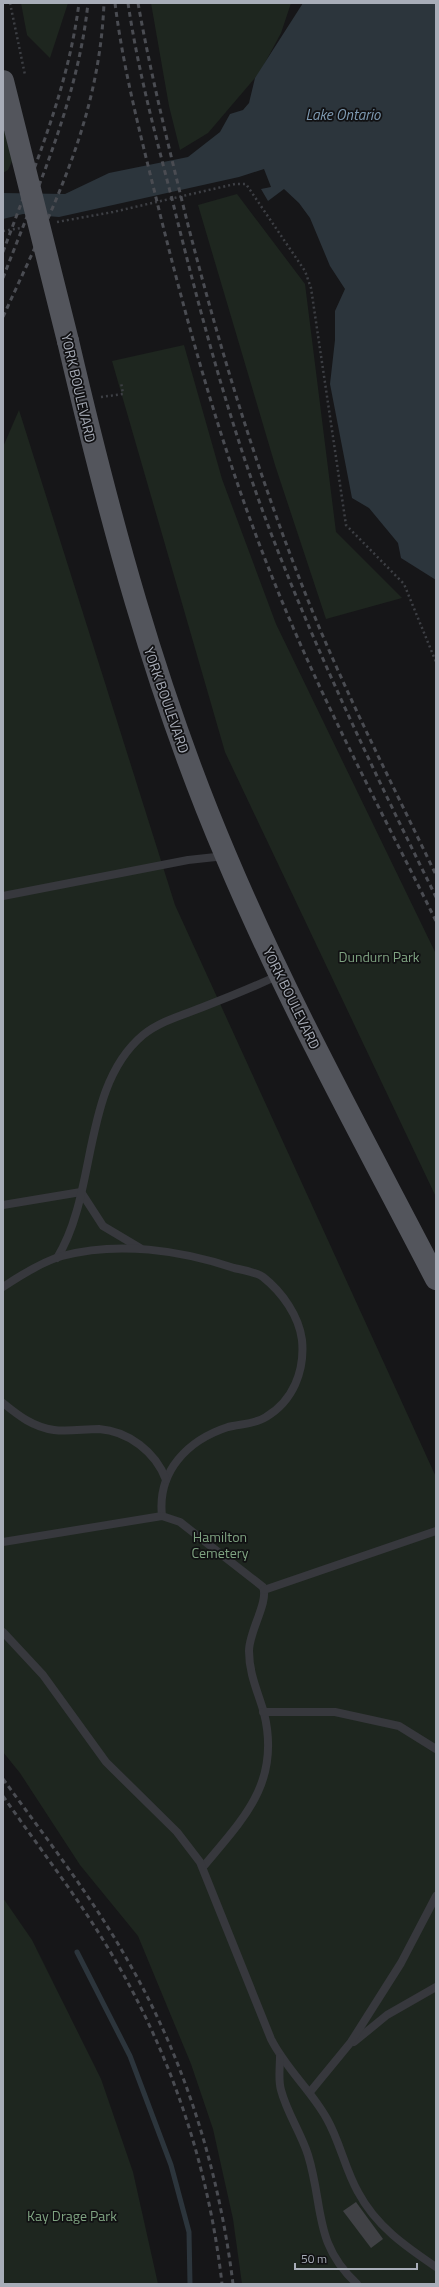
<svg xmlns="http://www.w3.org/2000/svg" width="439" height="2287" font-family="'Titillium Web',sans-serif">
<rect width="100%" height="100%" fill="#161618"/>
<g fill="#1e261f">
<polygon points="21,3 68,3 50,58 27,35"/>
<polygon points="151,3 291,3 281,33 260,72 208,133 180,150 169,106"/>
<polygon points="3,129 17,151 8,170 3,173"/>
<polygon points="237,194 305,284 336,532 402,598 326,619 275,465 198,205"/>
<polygon points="184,345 222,479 276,624 436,954 436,1197 225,752 112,361"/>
<polygon points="19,410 175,905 436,1477 436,2284 242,2284 233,2219 213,2129 191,2064 138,1936 80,1865 20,1773 3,1752 3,447"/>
<polygon points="3,1898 32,1940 101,2079 133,2172 158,2284 3,2284"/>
</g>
<polygon fill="#2c353c" points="303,3 436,3 436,580 401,558 398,543 369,508 352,498 330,384 335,340 335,311 345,289 330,266 310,218 299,203 284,189 268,201 261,189 271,187 264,169 239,177 59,217 23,214 3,219 3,193 65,194 109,173 188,157 220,132 230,114 243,110 249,103 255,78"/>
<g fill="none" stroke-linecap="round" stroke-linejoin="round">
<polyline stroke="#2c353c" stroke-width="5" points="77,1952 130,2056 171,2165 189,2232 190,2284"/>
</g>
<polygon fill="#404145" points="356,2202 383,2239 371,2248 343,2211"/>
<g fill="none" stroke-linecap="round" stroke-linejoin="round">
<g stroke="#3d3f44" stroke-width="2.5" stroke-dasharray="2 3" stroke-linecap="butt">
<polyline points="10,3 25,75"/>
<polyline points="57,222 113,212 235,184 246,184 305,271 311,288 346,525 404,584 436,662"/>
<polyline points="3,231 21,228"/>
<polyline points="101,397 123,394 121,382"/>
</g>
<g stroke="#37383d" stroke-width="8">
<polyline points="3,896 188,860 225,856"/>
<polyline points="81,1192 103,1226 140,1248"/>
<polyline points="3,1205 81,1192"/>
<path d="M57,1258C98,1192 81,1087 143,1035C160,1021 183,1015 203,1007C229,997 254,987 279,975"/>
<path d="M3,1287C18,1277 44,1261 62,1256C118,1241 180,1250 234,1268C243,1270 256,1272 263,1277C282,1292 299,1316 302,1340C305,1371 293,1401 266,1417C256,1424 240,1424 228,1427C188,1440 157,1471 162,1516"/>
<path d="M3,1403C19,1416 33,1427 54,1430C68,1432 84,1429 99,1429C128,1431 156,1452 166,1480"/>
<path d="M3,1542L162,1516L180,1522L263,1587C269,1602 249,1631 249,1651C249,1674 258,1692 264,1713C281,1782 244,1818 203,1867"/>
<polyline points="264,1590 436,1531"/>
<path d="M3,1632L43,1675L106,1762L177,1832L200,1862L271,2039C286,2069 311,2090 327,2119C340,2142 345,2169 358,2192C376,2226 405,2246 436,2267"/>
<polyline points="263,1712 335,1712 399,1726 436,1749"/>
<polyline points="354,2042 387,2015 436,1987"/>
<path d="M280,2057C280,2067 278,2080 281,2090C287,2113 301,2133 308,2155C324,2207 313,2243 357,2284"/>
<polyline points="310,2092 351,2042 401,1963 436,1896"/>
</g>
<path stroke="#53555c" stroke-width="22" d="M68,341C109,516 155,690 226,856C287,1001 364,1140 436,1279"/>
<g stroke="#4a4c52" stroke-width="3" stroke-dasharray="5 4" stroke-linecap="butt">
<path d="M115,3C124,75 143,144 160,214C192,342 227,467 277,589C323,703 382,812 436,921"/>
<path d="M128,3C138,71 156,137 173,203C200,312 229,422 269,528C317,654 376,776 436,897"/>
<path d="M138,3C151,76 169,148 187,221C218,342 254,462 300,580C339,681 389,777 436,875"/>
<path d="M3,252C33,170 68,90 79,3"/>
<path d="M3,278C37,189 78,99 88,3"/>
<path d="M3,317C51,211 99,123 104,3"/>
<path d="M3,1779C46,1838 92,1897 128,1961C185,2060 219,2170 233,2284"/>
<path d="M3,1796C35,1842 70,1887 100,1935C167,2041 208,2160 222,2284"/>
</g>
<polyline stroke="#53555c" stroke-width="22" points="3,81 68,341"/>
</g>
<g text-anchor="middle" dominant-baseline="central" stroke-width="3.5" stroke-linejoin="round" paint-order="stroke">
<g font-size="14" fill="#a8adb8" stroke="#111113">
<text transform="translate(79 388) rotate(77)">YORK BOULEVARD</text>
<text transform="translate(167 700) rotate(71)">YORK BOULEVARD</text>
<text transform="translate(292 998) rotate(64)">YORK BOULEVARD</text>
</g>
<g font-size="14" fill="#7fa381" stroke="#111113">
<text x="379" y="956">Dundurn Park</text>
<text x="220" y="1536">Hamilton<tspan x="220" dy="16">Cemetery</tspan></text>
<text x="72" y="2215">Kay Drage Park</text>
</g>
<g font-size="15" font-style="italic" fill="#7f9bb3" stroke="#111113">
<text x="343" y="114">Lake Ontario</text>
</g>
</g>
<rect width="439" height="2287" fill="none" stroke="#a8adb8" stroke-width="8"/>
<path d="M295 2263v6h122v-6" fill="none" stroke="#a8adb8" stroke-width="2"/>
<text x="301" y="2263" font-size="12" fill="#a8adb8" stroke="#111113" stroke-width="3" paint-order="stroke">50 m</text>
</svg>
